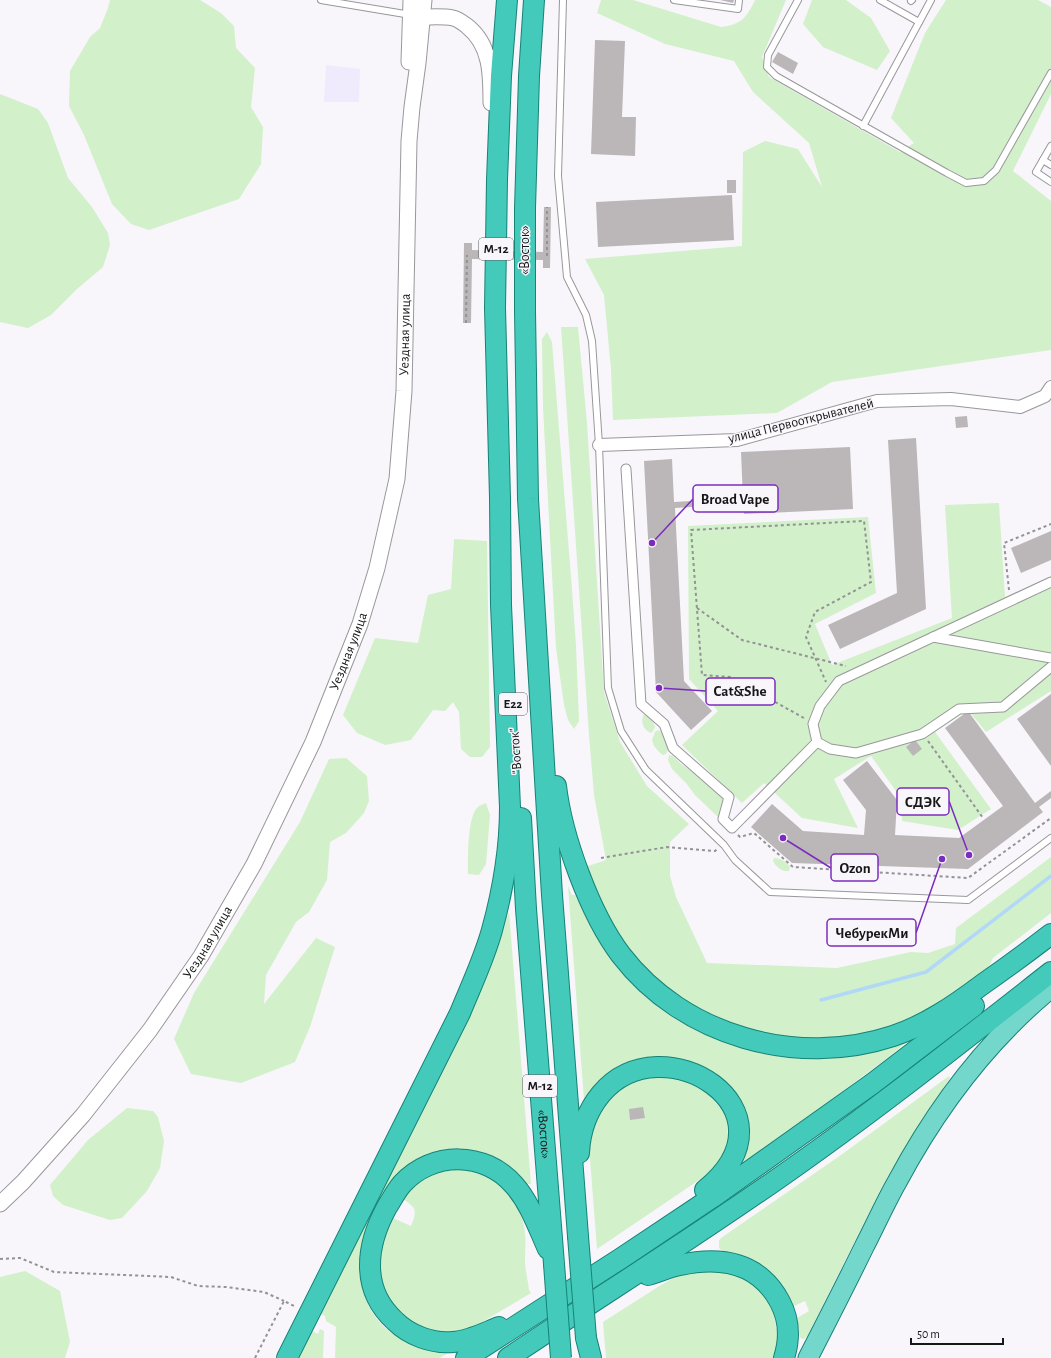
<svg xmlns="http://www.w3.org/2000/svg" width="1051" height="1358" font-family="'Alegreya Sans',sans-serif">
<rect width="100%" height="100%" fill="#f8f6fb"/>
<polygon fill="#efeafc" points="326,65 360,69 359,102 324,102"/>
<g fill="#d2f0ca">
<polygon points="110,0 200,0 221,13 234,26 236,48 255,68 251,107 263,127 261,164 239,199 149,230 131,224 112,204 84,135 69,106 70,71 90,37 100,28 108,8"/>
<path d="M601,0H633L721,27C741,25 747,17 755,0H786L762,57L769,77L900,152L914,143L891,118L925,33L946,0H1038L1051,7V94L1013,171L1051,201V350L832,382L777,413L613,420L611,369L604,295L585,259L742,246L743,152L765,141L798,149L822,187L809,143L753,92L734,61L665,44L597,13Z"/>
<polygon points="812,0 846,0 871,18 890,51 877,70 823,47 803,24"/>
<polygon points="0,94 38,109 48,123 68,178 92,207 108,233 110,245 103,267 77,289 51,315 28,328 0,322"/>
<polygon points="561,327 578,327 587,423 604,692 620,742 647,786 689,824 670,842 670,876 676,897 707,963 837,968 911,952 928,953 955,944 956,928 1051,857 1051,913 993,958 986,972 958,993 909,1021 885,1029 835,1038 816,1039 768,1035 727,1024 684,1001 646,972 616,934 585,867 606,860 594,795 589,735"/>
<polygon points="547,332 552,342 572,589 576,646 579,721 574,729 568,720 564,705 556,648 543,408 542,339"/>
<polygon points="999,503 1005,597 1051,576 1051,691 986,732 968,710 935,732 991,809 958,830 902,821 901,798 871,756 834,779 858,828 802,818 764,783 742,803 682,745 718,711 689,679 688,526 868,517 876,593 815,624 832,665 952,618 945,505"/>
<polygon points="454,539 487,541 490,747 482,757 470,757 461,749 459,712 453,702 445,711 433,710 411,740 385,745 357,733 343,715 375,638 418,643 428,595 451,589"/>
<path d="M644,714L652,719L655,727L653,731L651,733C643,730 640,721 644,714Z"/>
<path d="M658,730L662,732C666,739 671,746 666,754L663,755L660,753L654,746L652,740L655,732Z"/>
<polygon points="669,755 673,756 681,764 715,788 722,795 724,800 719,818 695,795 686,783 672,769 668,760"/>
<polygon points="346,758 367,776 369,801 364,813 346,833 330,842 327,880 309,912 296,922 266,975 264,1004 316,938 335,947 310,1027 295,1062 241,1083 191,1074 174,1039 194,993 300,822 329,759"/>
<path d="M486,803L490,815L486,864L479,875L468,874C468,860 467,816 478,807C480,805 484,804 486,803Z"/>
<path d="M774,858C780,858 787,862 790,867L789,871C782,872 776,867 773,861Z"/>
<path d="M568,886L572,895H575C587,920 600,948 619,970C671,1032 752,1063 832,1058C849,1057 866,1054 883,1049C891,1047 900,1042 908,1041L890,1056L785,1134L739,1166C776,1090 685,1034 619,1067C604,1074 594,1086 584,1100Z"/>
<path d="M509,912L531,1184H526C498,1146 442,1136 405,1168C391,1179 383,1194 374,1210L372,1209L497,948Z"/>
<path d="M949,1076L950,1078L915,1131L882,1187L808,1335L804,1339H802L800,1337L797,1318L809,1311L805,1301L792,1307C782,1281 769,1264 742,1255C735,1253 724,1254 719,1248V1241L721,1238L841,1155Z"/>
<path d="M661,1077L682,1079L705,1090L724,1112L727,1121L728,1139L723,1157L705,1176L597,1249L589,1146C593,1117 610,1089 639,1080C646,1078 654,1078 661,1077Z"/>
<polygon points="127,1108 153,1111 158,1117 164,1141 160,1168 147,1191 122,1218 110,1220 63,1205 53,1196 50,1185 88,1140"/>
<path d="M453,1168C464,1169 475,1170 485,1174C507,1184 523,1209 525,1233C526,1242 525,1251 525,1260C525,1270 528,1280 529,1290L531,1293L472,1328L465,1331L442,1334L413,1326L387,1300L378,1274L382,1244L393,1218L411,1226C417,1211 417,1208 403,1199C418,1180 430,1174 453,1168Z"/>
<path d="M368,1215L372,1216C352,1263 355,1318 407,1342C420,1348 435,1349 448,1351V1353L440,1358H335L336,1327L326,1321L325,1316L319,1313Z"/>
<polygon points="698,1270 728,1271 752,1282 765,1296 773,1312 777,1331 778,1340 774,1358 606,1358 603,1322 661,1285 679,1275"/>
<polygon points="25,1271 60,1291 70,1342 65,1358 0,1358 0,1277"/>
<polygon points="320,1329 324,1331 323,1358 296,1358 310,1330 318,1334"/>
</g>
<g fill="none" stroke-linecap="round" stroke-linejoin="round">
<polyline stroke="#b1d8f7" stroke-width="3.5" points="821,1000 926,972 1051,876"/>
</g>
<g fill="#bbb6b7">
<polygon points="720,0 734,0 733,3"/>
<polygon points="595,40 625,41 622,117 636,117 635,156 591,154"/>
<polygon points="778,52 798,63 793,74 772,62"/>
<rect x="727" y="180" width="9" height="13"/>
<polygon points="732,195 734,240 598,247 596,202"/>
<polygon points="544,207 551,207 550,268 543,268 543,260 472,259 471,323 463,323 464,243 472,243 472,250 543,252"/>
<polygon points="967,416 968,427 956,428 955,417"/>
<polygon points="916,438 926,609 840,649 828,625 897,593 888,440"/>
<polygon points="850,447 853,509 744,514 743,504 675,508 684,681 712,711 691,730 656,692 644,461 672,459 674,502 743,498 741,452"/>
<polygon points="1051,531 1051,560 1021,573 1011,548"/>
<polygon points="1051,694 1051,766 1017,719"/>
<polygon points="968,711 1035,803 1051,791 1051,798 1039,807 1043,812 968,869 792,863 751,827 772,804 803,831 864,835 866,810 843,780 867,761 897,800 895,835 959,838 1003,806 945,728"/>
<polygon points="915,740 922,749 913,756 906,747"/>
<polygon points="643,1107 645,1118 630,1120 629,1109"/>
</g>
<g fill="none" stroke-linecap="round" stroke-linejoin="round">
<g stroke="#99979b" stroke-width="8">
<g id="service">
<polyline points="321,0 411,15"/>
<polyline points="563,0 558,176 567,277 586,315 592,341 599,445 608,688 621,731 646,770 724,845 735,860 770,892 968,900 1051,838"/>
<polyline points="674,0 738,9 739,0"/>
<polyline points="798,0 768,55 767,67 776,76 947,173 966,183 984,181 996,170 1051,73"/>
<polyline points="880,0 919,22"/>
<polyline points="911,1 912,0"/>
<polyline points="863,126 931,0"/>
<polyline points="1051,146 1036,172 1051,182"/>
<polyline points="1043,160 1051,165"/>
</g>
</g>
<g stroke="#99979b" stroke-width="11">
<g id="pedestrian">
<polyline points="626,469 641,704 664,724 673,748 729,797 723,819 732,828 817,742"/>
<polyline points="1051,582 839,681 820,706 813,724 817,742 830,749 856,753 922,734 959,709 1003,707 1051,667"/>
<polyline points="933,637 1051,658"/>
</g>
</g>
<g stroke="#99979b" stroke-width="14">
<polyline id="minor" points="599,445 737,440 877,401 951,399 1020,407 1045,396 1051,387"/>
</g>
<g stroke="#99979b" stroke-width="17">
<g id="tertiary">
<path d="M422,17C432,17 444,16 453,18C458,19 463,23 467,26C491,45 491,74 491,103"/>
<polyline points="409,62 411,0"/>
<path id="s1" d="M0,1204L23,1182L83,1115L150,1030L201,956L254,864L313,742L360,624L377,568L397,479L404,391L409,141L412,107L418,63L424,0"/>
</g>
</g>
<g stroke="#168377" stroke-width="21">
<path id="primary" d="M808,1358C827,1321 846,1284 864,1247C875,1226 885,1203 897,1182C936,1109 987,1041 1051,988"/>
</g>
<g stroke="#168377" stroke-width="22">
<g id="trunk">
<polyline points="534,0 529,76 525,208 525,311 528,499 552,895 578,1236"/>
<path d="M556,786C562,837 590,914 621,955C683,1036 797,1068 893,1036C926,1025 955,1005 983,984C1006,968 1029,951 1051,934"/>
<path id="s2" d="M521,818L526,909L554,1264"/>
<path d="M579,1153C580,1131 587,1111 601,1094C662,1021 804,1110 705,1190"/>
<path d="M648,1275C659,1272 669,1267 680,1265C721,1256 759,1262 780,1302C789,1319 790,1339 784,1358"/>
<path d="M499,1327C484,1333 469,1341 453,1342C432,1344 409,1335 395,1321C360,1289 366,1245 387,1207C392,1199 396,1191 402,1184C432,1151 485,1151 514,1185C530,1203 538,1227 548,1249"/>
<polyline points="586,1338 591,1358"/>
<path d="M287,1358L460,1013C471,986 484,959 492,930C503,890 510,848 510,807L501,605L500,498L495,308L497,180L501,76L507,0"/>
<polyline points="466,1358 620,1259 713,1197 872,1084 974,1006"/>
<path d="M508,1358C605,1293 705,1231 800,1163C886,1102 968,1037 1051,972"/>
</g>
</g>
<g stroke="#939295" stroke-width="2" stroke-dasharray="3 3" stroke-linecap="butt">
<polyline points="547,256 547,207"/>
<polyline points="466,323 467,255"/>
<polyline points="1009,590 1004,543 1051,524"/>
<polyline points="697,608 742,640 846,666"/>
<polyline points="804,718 730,677 702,675 691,530 864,521 871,582 815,612 806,637 826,682"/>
<polyline points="928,741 983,818"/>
<polyline points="738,835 740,837 754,833 793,867 968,878 1051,818"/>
<polyline points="601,858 667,847 715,851 717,849"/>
<polyline points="0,1259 20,1258 54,1272 171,1277 198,1286 226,1287 264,1292 284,1301"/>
<polyline points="255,1358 284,1301 296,1307"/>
</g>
<use href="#service" stroke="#fff" stroke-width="6"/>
<use href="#pedestrian" stroke="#fff" stroke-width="9"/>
<use href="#minor" stroke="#fff" stroke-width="12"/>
<use href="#tertiary" stroke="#fff" stroke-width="15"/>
<use href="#primary" stroke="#73d7cc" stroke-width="19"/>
<use href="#trunk" stroke="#44cabb" stroke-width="20"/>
<g stroke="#168377" stroke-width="22" stroke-linecap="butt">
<g id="trunk-bridge">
<polyline points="578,1236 586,1338"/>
<polyline points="554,1264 561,1358"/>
</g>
</g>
<use href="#trunk-bridge" stroke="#44cabb" stroke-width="20"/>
</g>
<g text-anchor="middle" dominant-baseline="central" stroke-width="3" stroke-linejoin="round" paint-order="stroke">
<g fill="#f8f6fb" stroke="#5b5a5c" stroke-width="1">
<rect x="479" y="238" width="34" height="22" rx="3"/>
<rect x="499" y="693" width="28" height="22" rx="3"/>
<rect x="523" y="1075" width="34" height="22" rx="3"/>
</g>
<g font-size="13" font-weight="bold" fill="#181718">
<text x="496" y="249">М-12</text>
<text x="513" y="704">E22</text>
<text x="540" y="1086">М-12</text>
</g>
<g font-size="14" fill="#181718" stroke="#f8f6fb">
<text transform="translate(525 250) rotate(-90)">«Восток»</text>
<text stroke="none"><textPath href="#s1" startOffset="983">Уездная улица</textPath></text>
<text transform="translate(801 421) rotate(-14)">улица Первооткрывателей</text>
<text stroke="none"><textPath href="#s1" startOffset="659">Уездная улица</textPath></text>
<text transform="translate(516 751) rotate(-94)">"Восток"</text>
<text stroke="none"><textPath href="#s1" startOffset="335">Уездная улица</textPath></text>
<text stroke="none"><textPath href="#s2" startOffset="317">«Восток»</textPath></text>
</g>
</g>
<path fill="none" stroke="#7b2cbf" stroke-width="1.5" d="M652 543L693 499M659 688L706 691M969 855L949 801M783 838L831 868M942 859L916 933"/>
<g fill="#7b2cbf" stroke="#f8f6fb" stroke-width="1.5">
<circle cx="652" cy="543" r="4"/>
<circle cx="659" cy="688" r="4"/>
<circle cx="969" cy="855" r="4"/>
<circle cx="783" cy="838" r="4"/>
<circle cx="942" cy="859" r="4"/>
</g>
<g fill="#f8f6fb" stroke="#7b2cbf" stroke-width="1.5">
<rect x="693" y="485" width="85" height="27" rx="4"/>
<rect x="706" y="678" width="69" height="27" rx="4"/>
<rect x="897" y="788" width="52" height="27" rx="4"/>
<rect x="831" y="854" width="47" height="27" rx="4"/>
<rect x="827" y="919" width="89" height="27" rx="4"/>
</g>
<g font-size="15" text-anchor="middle" font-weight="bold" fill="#181718">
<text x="735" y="504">Broad Vape</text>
<text x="740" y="696">Cat&amp;She</text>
<text x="923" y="807">СДЭК</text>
<text x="855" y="873">Ozon</text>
<text x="872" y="938">ЧебурекМи</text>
</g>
<path d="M911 1338v6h92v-6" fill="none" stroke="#181718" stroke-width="2"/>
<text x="917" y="1338" font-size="12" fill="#181718" stroke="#f8f6fb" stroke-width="3" paint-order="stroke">50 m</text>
</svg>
